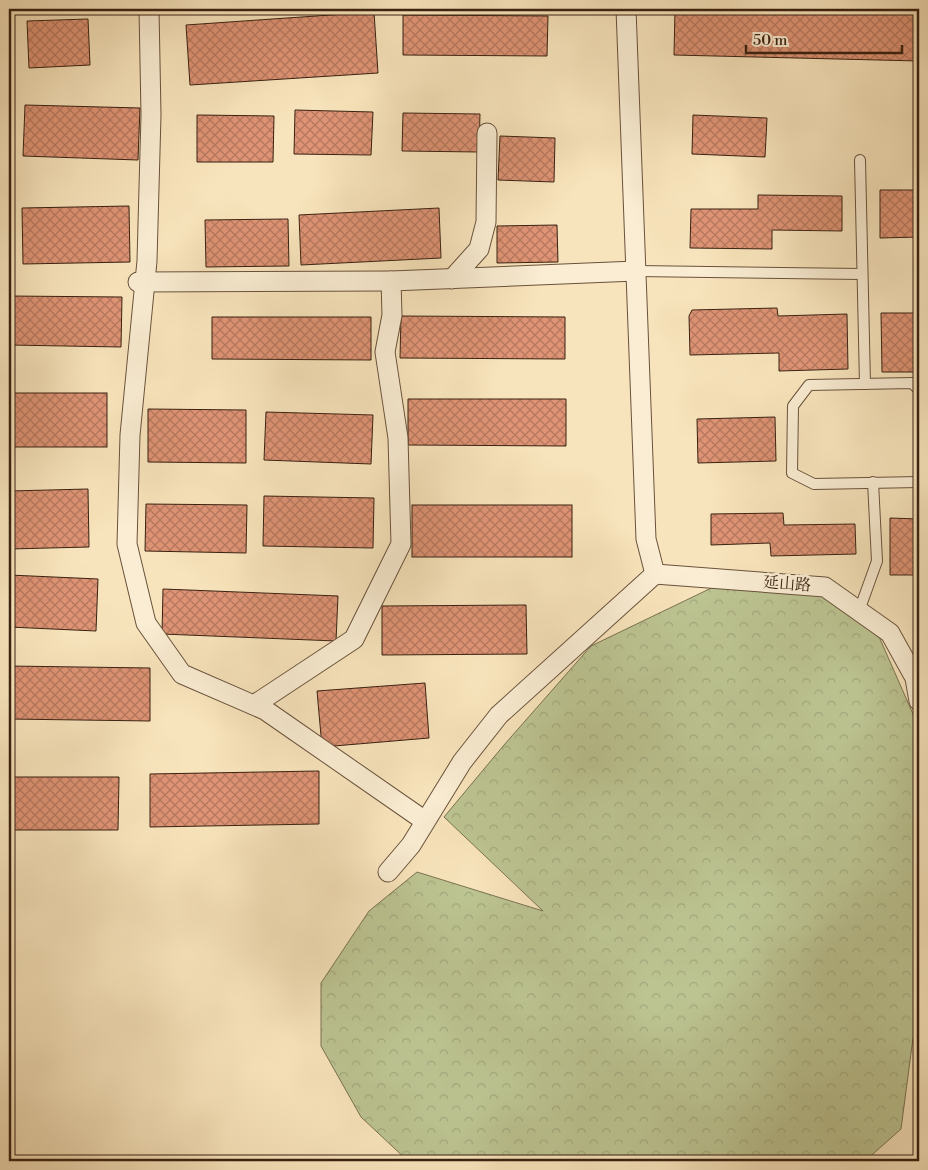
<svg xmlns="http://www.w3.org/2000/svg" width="928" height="1170" font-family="'Libre Bodoni','Noto Serif SC',serif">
<defs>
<pattern id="forest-crowns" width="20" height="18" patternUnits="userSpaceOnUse" patternTransform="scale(1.25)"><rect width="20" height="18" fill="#bcc492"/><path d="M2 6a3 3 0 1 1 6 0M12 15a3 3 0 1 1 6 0" fill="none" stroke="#a2a87d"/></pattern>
<pattern id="building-cross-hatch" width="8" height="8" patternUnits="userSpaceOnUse" patternTransform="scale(1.25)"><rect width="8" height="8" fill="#df9475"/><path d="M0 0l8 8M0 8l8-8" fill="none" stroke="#b6785f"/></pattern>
</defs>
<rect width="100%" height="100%" fill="#f8e4bc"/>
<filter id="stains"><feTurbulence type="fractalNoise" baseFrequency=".004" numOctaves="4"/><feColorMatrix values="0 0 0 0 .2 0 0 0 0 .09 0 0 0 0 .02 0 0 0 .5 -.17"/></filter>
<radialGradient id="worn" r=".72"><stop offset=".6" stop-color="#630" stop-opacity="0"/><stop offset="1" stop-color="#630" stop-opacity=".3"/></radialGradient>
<polygon fill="url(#forest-crowns)" stroke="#7a7252" points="730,579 834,591 873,623 913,714 919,750 919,1029 913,1038 901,1129 865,1161 408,1161 361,1117 321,1046 321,983 369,911 417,872 543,911 444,817 504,745 591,646"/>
<g fill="url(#building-cross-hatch)" stroke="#392111">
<polygon points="675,9 919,14 919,61 674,55"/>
<polygon points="374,12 378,73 190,85 186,25"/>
<polygon points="403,15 548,16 547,56 403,55"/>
<polygon points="88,19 90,65 29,68 27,21"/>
<polygon points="25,105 140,108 138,160 23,156"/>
<polygon points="295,110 373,112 371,155 294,154"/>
<polygon points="403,113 480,114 479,152 402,151"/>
<polygon points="197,115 274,116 273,162 197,162"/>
<polygon points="693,115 767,118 765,157 692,154"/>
<polygon points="500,136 555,138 554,182 498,180"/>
<polygon points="880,190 919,190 919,237 880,238"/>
<polygon points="758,195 842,196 842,231 772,230 772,249 690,248 691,209 758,209"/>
<polygon points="129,206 130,262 23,264 22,208"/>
<polygon points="439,208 441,258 301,265 299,215"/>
<polygon points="288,219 289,266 206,267 205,220"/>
<polygon points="557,225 558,262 497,263 497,226"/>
<polygon points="9,296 122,297 121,347 9,345"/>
<polygon points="777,308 778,316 847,314 848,369 779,371 779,353 690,355 689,316 692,310"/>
<polygon points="881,313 919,313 919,372 882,372"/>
<polygon points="401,316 565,317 565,359 400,358"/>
<polygon points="212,317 371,317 371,360 212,359"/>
<rect x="9" y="393" width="98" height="54"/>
<polygon points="408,399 566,399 566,446 408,445"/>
<polygon points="148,409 246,410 246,463 148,462"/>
<polygon points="266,412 373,415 371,464 264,460"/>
<polygon points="775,417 776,461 698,463 697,419"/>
<polygon points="88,489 89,547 9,549 9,491"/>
<polygon points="264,496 374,498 373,548 263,546"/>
<polygon points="146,504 247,505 246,553 145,551"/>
<rect x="412" y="505" width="160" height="52"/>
<polygon points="783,513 784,525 855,524 856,554 771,556 770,543 711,545 711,514"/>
<polygon points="890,518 919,519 919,575 890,575"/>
<polygon points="9,575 98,579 96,631 9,627"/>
<polygon points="163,589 338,596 336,641 162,634"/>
<polygon points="526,605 527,654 382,655 382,606"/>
<polygon points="9,666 150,668 150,721 9,719"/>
<polygon points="425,683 429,738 322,747 317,691"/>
<polygon points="319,771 319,824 150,827 150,774"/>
<polygon points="9,777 119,777 118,830 9,830"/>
</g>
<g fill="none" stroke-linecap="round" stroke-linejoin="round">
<g stroke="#69523c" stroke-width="12">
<g id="service">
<polyline points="860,160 865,384"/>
<polyline points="636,271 862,274"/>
<polyline points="919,390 912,383 809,385 793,406 792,473 814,484 919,482"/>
<polyline points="859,611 877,561 873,482"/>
</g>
</g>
<g stroke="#69523c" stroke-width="21">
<g id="minor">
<polyline points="149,9 151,115 147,261 130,435 127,544 146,623 182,674 265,710 425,821"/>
<polyline points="626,9 646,539 655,574"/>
<polyline points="452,279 479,249 486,222 487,133"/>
<polyline points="138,282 391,281"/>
<polyline points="655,574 825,587 890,633 915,678 919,701"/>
<polyline points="254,705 354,639 401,544 398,438 385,352 392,315 391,281 636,271"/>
<polyline points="388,872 411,845 462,762 499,715 655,574"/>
</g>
</g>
<use href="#service" stroke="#faedd3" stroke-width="10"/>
<use href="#minor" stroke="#faedd3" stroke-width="19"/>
</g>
<g text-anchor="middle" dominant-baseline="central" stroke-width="5" stroke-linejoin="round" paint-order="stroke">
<g font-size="16" fill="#392111" stroke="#faedd3">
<text transform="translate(787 584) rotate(4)">延山路</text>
</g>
</g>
<rect width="928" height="1170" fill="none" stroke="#f8e4bc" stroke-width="30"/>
<rect x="10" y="10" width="908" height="1150" fill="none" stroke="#392111" stroke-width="2.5"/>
<rect x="15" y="15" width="898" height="1140" fill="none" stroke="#392111"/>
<path d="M746 45v8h156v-8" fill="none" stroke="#392111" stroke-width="2.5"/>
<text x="753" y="45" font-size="15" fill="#392111" stroke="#faedd3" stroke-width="4" paint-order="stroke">50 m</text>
<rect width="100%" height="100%" filter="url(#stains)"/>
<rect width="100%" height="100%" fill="url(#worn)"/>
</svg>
